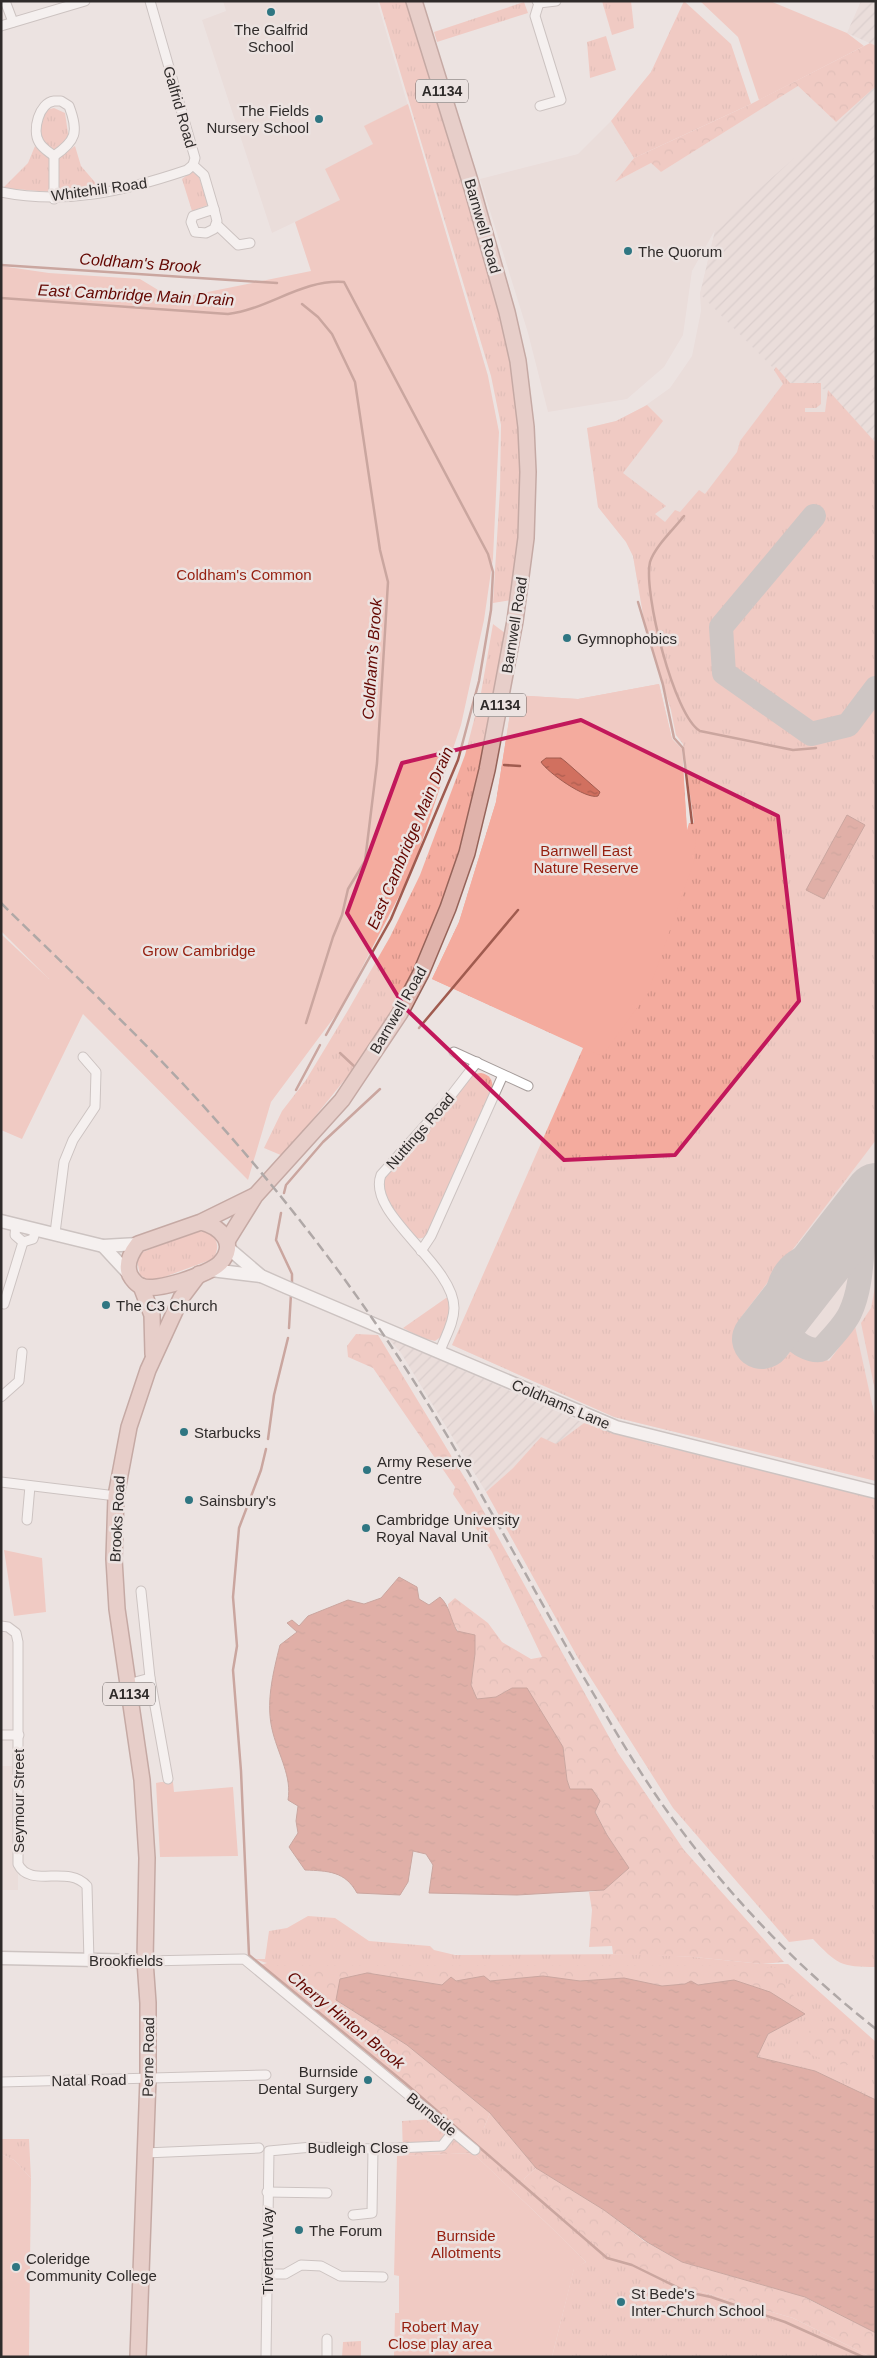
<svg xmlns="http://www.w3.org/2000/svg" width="877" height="2358" font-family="Helvetica,sans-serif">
<defs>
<pattern id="industrial-furrows" width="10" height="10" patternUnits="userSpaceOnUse" patternTransform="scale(1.25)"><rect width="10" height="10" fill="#e6d4d1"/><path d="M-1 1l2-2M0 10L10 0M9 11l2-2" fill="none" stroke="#c6b6b4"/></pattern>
<pattern id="grass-tufts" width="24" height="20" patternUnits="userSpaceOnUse" patternTransform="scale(1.25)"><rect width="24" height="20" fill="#f4ab9e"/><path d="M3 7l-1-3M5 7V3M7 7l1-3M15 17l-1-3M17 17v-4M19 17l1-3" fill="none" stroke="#d29388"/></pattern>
<pattern id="forest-crowns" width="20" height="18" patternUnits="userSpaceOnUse" patternTransform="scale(1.25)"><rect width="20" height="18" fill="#f4ab9e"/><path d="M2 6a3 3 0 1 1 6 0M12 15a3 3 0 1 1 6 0" fill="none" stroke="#d29388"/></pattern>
<pattern id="water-ripples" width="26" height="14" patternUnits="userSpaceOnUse" patternTransform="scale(1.25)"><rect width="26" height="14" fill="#d1705f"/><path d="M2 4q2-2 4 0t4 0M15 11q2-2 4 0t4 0" fill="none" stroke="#aa5c4f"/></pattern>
</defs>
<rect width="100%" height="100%" fill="#ece3e1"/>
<g fill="#e6d4d1">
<polygon points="223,1 377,1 488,376 312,271 295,222 272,233 202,20 226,11"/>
<polygon points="798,86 836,122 876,86 876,1481 614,1417 452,1345 694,861 689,823 694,823 683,744 676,735 671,710 645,626 633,556 626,542 598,507 587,428 616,421 642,408 670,388 692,356 701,311 700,294 715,230 692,271 683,335 664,367 627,399 548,412 528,333 480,179 578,154 611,121 634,158 617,181 651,163 661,172"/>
<rect x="1" y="1766" width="17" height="124"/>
</g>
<g fill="url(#industrial-furrows)">
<polygon points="861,1 876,1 876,46 847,33"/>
<polygon points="876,86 876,443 828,390 787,382 700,294 716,227"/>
<polygon points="382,1331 421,1352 584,1423 556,1445 541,1437 513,1468 486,1492 401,1353"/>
</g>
<g fill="url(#grass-tufts)">
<path d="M379,1H406C425,61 444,121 463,181C486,254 509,328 518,404C525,469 521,536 512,600L493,603L500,489L501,425L491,376Z"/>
<polygon points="602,1 631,1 634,28 612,35"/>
<polygon points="684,1 731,44 751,104 634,158 611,121 651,72"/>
<polygon points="524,2 528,13 437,42 434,32"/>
<polygon points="606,36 616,70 590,78 587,42"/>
<polygon points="54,108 65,113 69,140 54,152 40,139 41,122 46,110"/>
<polygon points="35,146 50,159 50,192 3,188 28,163"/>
<polygon points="75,146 81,166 100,188 59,193 58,158"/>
<polygon points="192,171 199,177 208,205 192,211 182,179"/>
<polygon points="776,367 790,383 821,383 821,404 816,408 805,408 805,412 825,412 828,390 876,443 876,1140 739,1320 786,1357 792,1349 829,1361 855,1326 876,1422 876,1481 614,1417 452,1345 583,1048 432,979 459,922 496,802 513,695 578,699 659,684 672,739 682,749 687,830 689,823 694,823 683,744 676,735 671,710 645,626 633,556 626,542 598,507 587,428 616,421 647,405 663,421 623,473 666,506 655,514 665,522 675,510 680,512 699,490 705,494 737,452 740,441 783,384 774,370"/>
<polygon points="493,624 509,636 478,790 448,893 405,990 351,1072 283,1156 264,1148 282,1111 306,1080 347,1012 390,937 420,875 465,755 481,693"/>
<path d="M481,1073C490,1075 492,1079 493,1088L430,1233C423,1239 420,1240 412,1236L383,1196V1178L473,1074Z"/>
<path d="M197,1231L208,1232C218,1239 220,1248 213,1259L156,1280H148L140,1275L137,1260L143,1252Z"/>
<polygon points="876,1282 876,1395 861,1323 871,1308"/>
<polygon points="446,1298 449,1298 450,1311 442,1336 435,1341 422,1338 403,1328"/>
<path d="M584,1423L652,1444L876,1495V1967C840,1967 837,1964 813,1939L789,1942L673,1808L578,1658L486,1492L513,1468L541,1437L556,1444Z"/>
<path d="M308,1916L335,1918L369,1941L430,1946L434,1950L455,1955L638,1954L694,1957L762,1964H788L876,2042V2100L815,2071L757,2057L768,2034L805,2014L274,1970L343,2027L484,2128L490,2113L536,2168L524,2179L695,2290L793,2318L871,2357H552L574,2268L586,2262C550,2225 512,2191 475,2155L479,2152L476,2146L277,1983L261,1965L267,1963L254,1959H265L269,1931L287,1928Z"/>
<polygon points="1,2139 29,2139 31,2178 14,2160 1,2154"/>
<polygon points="361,2341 361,2357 342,2357 343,2342"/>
</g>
<g fill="url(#forest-crowns)">
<polygon points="870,43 876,46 876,86 836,122 798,86 661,172 651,163 615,182 634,158 751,104"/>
<polygon points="356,1334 378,1335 469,1485 618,1753 684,1850 784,1962 762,1964 694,1957 613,1954 612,1946 589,1947 592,1910 589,1892 604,1890 629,1868 607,1835 595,1811 600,1801 570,1789 567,1780 563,1747 512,1688 496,1697 477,1699 471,1685 475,1654 449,1618 448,1604 455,1598 488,1623 502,1642 531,1659 542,1657 492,1552 453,1494 455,1487 373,1368 348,1357 347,1346"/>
<polygon points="276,1965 737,1965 777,1968 805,2014 770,1992 734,1980 698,1985 662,1986 624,1978 580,1981 543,1976 490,1981 483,1976 442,1985 403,1978 337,2001 407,2045 490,2113 484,2128 457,2123 274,1971"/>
<polygon points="824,2019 860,2051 857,2057 846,2066 789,2048"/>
<polygon points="439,2114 476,2146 472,2153 403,2156 402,2121 431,2119"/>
<polygon points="536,2168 604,2210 644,2241 682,2262 802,2296 876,2333 876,2357 871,2357 793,2318 695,2290 605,2253 524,2179"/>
</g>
<g fill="#f4ab9e">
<polygon points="700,1 770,1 847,33 864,46 759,100 738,37"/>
<polygon points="408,104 488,376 499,432 493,558 484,620 461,725 412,871 341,1008 271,1102 248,1180 83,1014 22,1139 1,1130 1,934 49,979 1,931 1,266 49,273 140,279 173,299 311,271 295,222 340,200 325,169 373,144 364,126"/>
<polygon points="659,684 672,739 682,749 687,833 696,834 694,861 648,993 602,1056 432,979 459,922 496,802 513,695 578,699"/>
<polygon points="4,1550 42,1558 46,1612 14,1616"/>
<polygon points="161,1782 173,1782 174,1792 233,1787 238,1856 160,1857 156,1783"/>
<path d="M473,2153C511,2190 549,2224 586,2262L574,2269L552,2357H394L395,2313H399V2276L394,2275L397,2156Z"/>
<polygon points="1,2154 14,2160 31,2178 29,2357 1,2357"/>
</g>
<g fill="url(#water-ripples)" stroke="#a05b4f">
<path d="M546,758H561L566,762L600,792L598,796C586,800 547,772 541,762Z"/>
<polygon points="847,815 865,825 824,899 806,890"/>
<path d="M399,1577L417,1587L419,1599L429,1605L440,1597C450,1606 450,1619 457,1631L475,1635V1654L471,1685L477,1699L496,1697L512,1688H527L563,1747L567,1780L570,1789H592L600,1801L595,1812L607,1835L629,1868L604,1890L517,1895L429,1893L433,1865L426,1854L413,1851L408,1882L400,1895L357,1893C345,1871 328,1871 305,1870L289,1847L298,1833L296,1821L298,1806L288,1800C292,1777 279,1756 273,1733C265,1704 273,1673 280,1645L297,1632L287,1623L292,1620L299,1626L308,1616L348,1600L364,1604L381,1598Z"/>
<polygon points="367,1973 442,1985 451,1977 456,1981 484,1976 490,1981 543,1976 580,1981 624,1978 662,1986 685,1984 691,1981 698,1985 734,1980 770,1992 805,2014 768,2034 757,2057 815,2071 876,2100 876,2333 805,2297 682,2262 647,2242 604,2210 536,2168 490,2113 407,2045 336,2000 340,1979"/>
</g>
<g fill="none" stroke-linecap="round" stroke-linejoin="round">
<g stroke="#a05b4f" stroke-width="2.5">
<polyline points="1,265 277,283"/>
<path d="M1,298L228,314C269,309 302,279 344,282L488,554L493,572L491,610L479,681L458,760L391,919L326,1035"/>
<polyline points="302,304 318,317 332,334 355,382 380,550 388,582 377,763 365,861 348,889 342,915 333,937 306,1023"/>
<path d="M684,516C674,529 655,546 650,562C643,592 674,716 700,731L793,750L816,748"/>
<polyline points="638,602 663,685 674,738 683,748 692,823"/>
<polyline points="504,765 520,766"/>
<polyline points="419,1028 518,910"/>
<polyline points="340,1053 355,1067"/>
<polyline points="296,1090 320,1045"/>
<polyline points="284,1193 286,1185 323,1142 380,1089"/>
<polyline points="281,1213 276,1240 292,1274 292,1284"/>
<polyline points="289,1328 291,1294"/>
<polyline points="268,1439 274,1395 288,1338"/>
<polyline points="266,1449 261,1470 239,1528 233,1597 237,1646 233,1670 241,1771 249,1955 405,2083 607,2258 632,2265 687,2292 711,2297 785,2322 863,2357"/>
</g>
<g stroke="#a9a2a0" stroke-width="24">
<polyline points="814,516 721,627 724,673 811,734 848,725 876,688"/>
<path d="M845,1232C836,1240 828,1247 817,1252C808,1256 801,1257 793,1264C774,1280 771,1315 788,1334C796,1342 808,1352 821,1350C830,1339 844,1326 850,1313C867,1277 858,1233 873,1196"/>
</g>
<polyline stroke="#a9a2a0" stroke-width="60" points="762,1339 876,1193"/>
<g stroke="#a59c9a" stroke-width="11">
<g id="street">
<polyline points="5,1 13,22"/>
<polyline points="150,1 195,158 193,165 204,175 214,209"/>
<polyline points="537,1 539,3 556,1"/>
<polyline points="539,3 535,16 561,100 540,106"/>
<polyline points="1,26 85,1"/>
<path d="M54,101H61L69,106C79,132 76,141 54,156C49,152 42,148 39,142C32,130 39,103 54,101Z"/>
<path d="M1,192C66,205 125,191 187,170L193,165"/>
<polyline points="54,199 54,156"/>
<polygon points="214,209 217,221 214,229 206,233 195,232 191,222 193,216"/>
<polyline points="217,225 238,245 250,243"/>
<polyline points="454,1052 528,1086"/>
<polyline points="16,1224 15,1235 23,1242 33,1239 36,1229"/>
<polyline points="55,1233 64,1162 73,1140 95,1107 96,1072 83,1057"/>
<polyline points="421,1251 431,1236 503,1075"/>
<polyline points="4,1304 23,1242"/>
<path d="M440,1351C445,1337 454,1323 454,1308C454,1264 366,1214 381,1175L446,1102L477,1062"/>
<polyline points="1,1397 19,1381 22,1352"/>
<polyline points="1,1482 116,1496"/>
<polyline points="27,1520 30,1486"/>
<polyline points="141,1591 150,1678 168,1779"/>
<path d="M1,1626L8,1627L16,1633L18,1642V1864C30,1889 68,1864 87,1886L89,1961"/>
<polyline points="128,1684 150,1678"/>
<polyline points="1,1735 19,1735"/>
<polyline points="145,1961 244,1959 475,2150"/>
<polyline points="1,2082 266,2075"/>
<polyline points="145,2153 259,2148"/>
<polyline points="267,2192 327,2193"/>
<polyline points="353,2215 372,2213 373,2149"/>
<polyline points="267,2274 285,2274 301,2265 321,2266 340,2276 383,2277"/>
<polyline points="266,2357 269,2151 312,2147 373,2149 442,2146 453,2132"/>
<polyline points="327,2357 327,2339"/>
</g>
</g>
<g stroke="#a59c9a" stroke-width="15">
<g id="secondary">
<polyline points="1,1221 103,1246 138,1244"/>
<polyline points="103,1246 129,1274"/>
<polyline points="227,1247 261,1276 286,1287 616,1427 876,1492"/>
<polyline points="211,1270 261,1276"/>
<polyline points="1,1958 145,1961"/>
</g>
</g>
<g stroke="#956359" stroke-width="18">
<g id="primary">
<path d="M201,1222C221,1227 238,1244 220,1263C209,1274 155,1293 141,1286C137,1285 132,1279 130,1275C125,1264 131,1253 138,1244L201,1222L254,1196"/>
<polyline points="227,1241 255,1196 342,1100 400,1013 421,973 448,908 467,853 487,770 515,621 526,538 528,472 526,427 518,361 507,312 470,181 414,1"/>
<polyline points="141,1286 152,1315 153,1354"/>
<polyline points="138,2357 148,2078 148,2003 145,1961 147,1858 142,1780 117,1609 114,1559 116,1496 129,1427 148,1370 181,1298 199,1274"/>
</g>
</g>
<use href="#street" stroke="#fff" stroke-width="9"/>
<use href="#secondary" stroke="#fff" stroke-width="12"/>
<use href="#primary" stroke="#e0b3ab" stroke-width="15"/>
<path stroke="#66615f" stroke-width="2.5" stroke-dasharray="10 5" stroke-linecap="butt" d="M1,903C63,964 126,1023 185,1086C263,1170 336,1262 399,1358C466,1461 522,1570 583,1676C610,1722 636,1768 667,1811C727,1894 796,1966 876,2029"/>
</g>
<path d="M0 0H877V2358H0ZM581,720L778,816L799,1001L675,1155L564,1160L405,1008L347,913L402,763Z" fill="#ece3e1" fill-opacity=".55" fill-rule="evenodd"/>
<path fill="none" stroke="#c2185b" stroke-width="4" stroke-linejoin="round" d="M581,720L778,816L799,1001L675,1155L564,1160L405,1008L347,913L402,763Z"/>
<g fill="#2f7682" stroke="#ece3e1" stroke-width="2">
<circle cx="271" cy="12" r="5"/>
<circle cx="319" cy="119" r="5"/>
<circle cx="628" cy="251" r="5"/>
<circle cx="567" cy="638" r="5"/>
<circle cx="106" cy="1305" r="5"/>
<circle cx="184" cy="1432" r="5"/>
<circle cx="367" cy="1470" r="5"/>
<circle cx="189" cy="1500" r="5"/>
<circle cx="366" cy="1528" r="5"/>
<circle cx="368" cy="2080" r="5"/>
<circle cx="299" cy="2230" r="5"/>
<circle cx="16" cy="2267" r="5"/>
<circle cx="621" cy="2302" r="5"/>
</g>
<g text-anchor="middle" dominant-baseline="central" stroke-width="5" stroke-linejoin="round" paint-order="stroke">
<g fill="#ece3e1" stroke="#686261" stroke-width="1">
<rect x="416" y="79.5" width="52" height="23" rx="4"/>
<rect x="474" y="693.5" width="52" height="23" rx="4"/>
<rect x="103" y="1682.5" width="52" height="23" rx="4"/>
</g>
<g font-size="14" font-weight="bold" fill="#2f2b2a">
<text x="442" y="91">A1134</text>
<text x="500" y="705">A1134</text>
<text x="129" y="1694">A1134</text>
</g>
<g font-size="15" fill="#2f2b2a" stroke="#ece3e1" text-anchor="start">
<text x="271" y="29" text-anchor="middle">The Galfrid<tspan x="271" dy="17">School</tspan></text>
<text x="309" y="110" text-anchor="end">The Fields<tspan x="309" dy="17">Nursery School</tspan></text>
<text x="638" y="251">The Quorum</text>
<text x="577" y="638">Gymnophobics</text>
<text x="116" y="1305">The C3 Church</text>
<text x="194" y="1432">Starbucks</text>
<text x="377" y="1461">Army Reserve<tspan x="377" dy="17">Centre</tspan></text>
<text x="199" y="1500">Sainsbury's</text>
<text x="376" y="1519">Cambridge University<tspan x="376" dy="17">Royal Naval Unit</tspan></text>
<text x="358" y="2071" text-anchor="end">Burnside<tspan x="358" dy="17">Dental Surgery</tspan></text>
<text x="309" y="2230">The Forum</text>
<text x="26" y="2258">Coleridge<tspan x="26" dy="17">Community College</tspan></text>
<text x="631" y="2293">St Bede's<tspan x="631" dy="17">Inter-Church School</tspan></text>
</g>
<g font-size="15" fill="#2f2b2a" stroke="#ece3e1">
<text transform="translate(180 107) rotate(74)">Galfrid Road</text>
<text transform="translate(99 189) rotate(-8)">Whitehill Road</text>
<text transform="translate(483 226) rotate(74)">Barnwell Road</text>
<text transform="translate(514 625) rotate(-81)">Barnwell Road</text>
<text transform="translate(398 1010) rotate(-60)">Barnwell Road</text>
<text transform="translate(420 1131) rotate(-49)">Nuttings Road</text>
<text transform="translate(561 1404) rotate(23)">Coldhams Lane</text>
<text transform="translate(117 1519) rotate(-87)">Brooks Road</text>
<text transform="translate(18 1801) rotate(-90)">Seymour Street</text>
<text x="126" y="1960">Brookfields</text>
<text transform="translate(148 2057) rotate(-89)">Perne Road</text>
<text transform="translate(89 2080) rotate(-1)">Natal Road</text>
<text transform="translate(432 2114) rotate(39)">Burnside</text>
<text x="358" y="2147">Budleigh Close</text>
<text transform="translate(267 2251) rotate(-90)">Tiverton Way</text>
</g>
<g font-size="15" fill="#951f0f" stroke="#ece3e1">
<text x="244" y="574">Coldham's Common</text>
<text x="586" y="850">Barnwell East<tspan x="586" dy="17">Nature Reserve</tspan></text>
<text x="199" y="950">Grow Cambridge</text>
<text x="466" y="2235">Burnside<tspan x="466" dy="17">Allotments</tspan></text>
<text x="440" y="2326">Robert May<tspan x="440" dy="17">Close play area</tspan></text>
</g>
<g font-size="16" font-style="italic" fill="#630600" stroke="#ece3e1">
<text transform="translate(140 263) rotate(4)">Coldham's Brook</text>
<text transform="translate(136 295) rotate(3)">East Cambridge Main Drain</text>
<text transform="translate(372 659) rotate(-86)">Coldham's Brook</text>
<text transform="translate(410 838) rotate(-67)">East Cambridge Main Drain</text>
<text transform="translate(346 2020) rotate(39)">Cherry Hinton Brook</text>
</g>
</g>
<rect width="877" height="2358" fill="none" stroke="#2f2b2a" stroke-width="5"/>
</svg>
